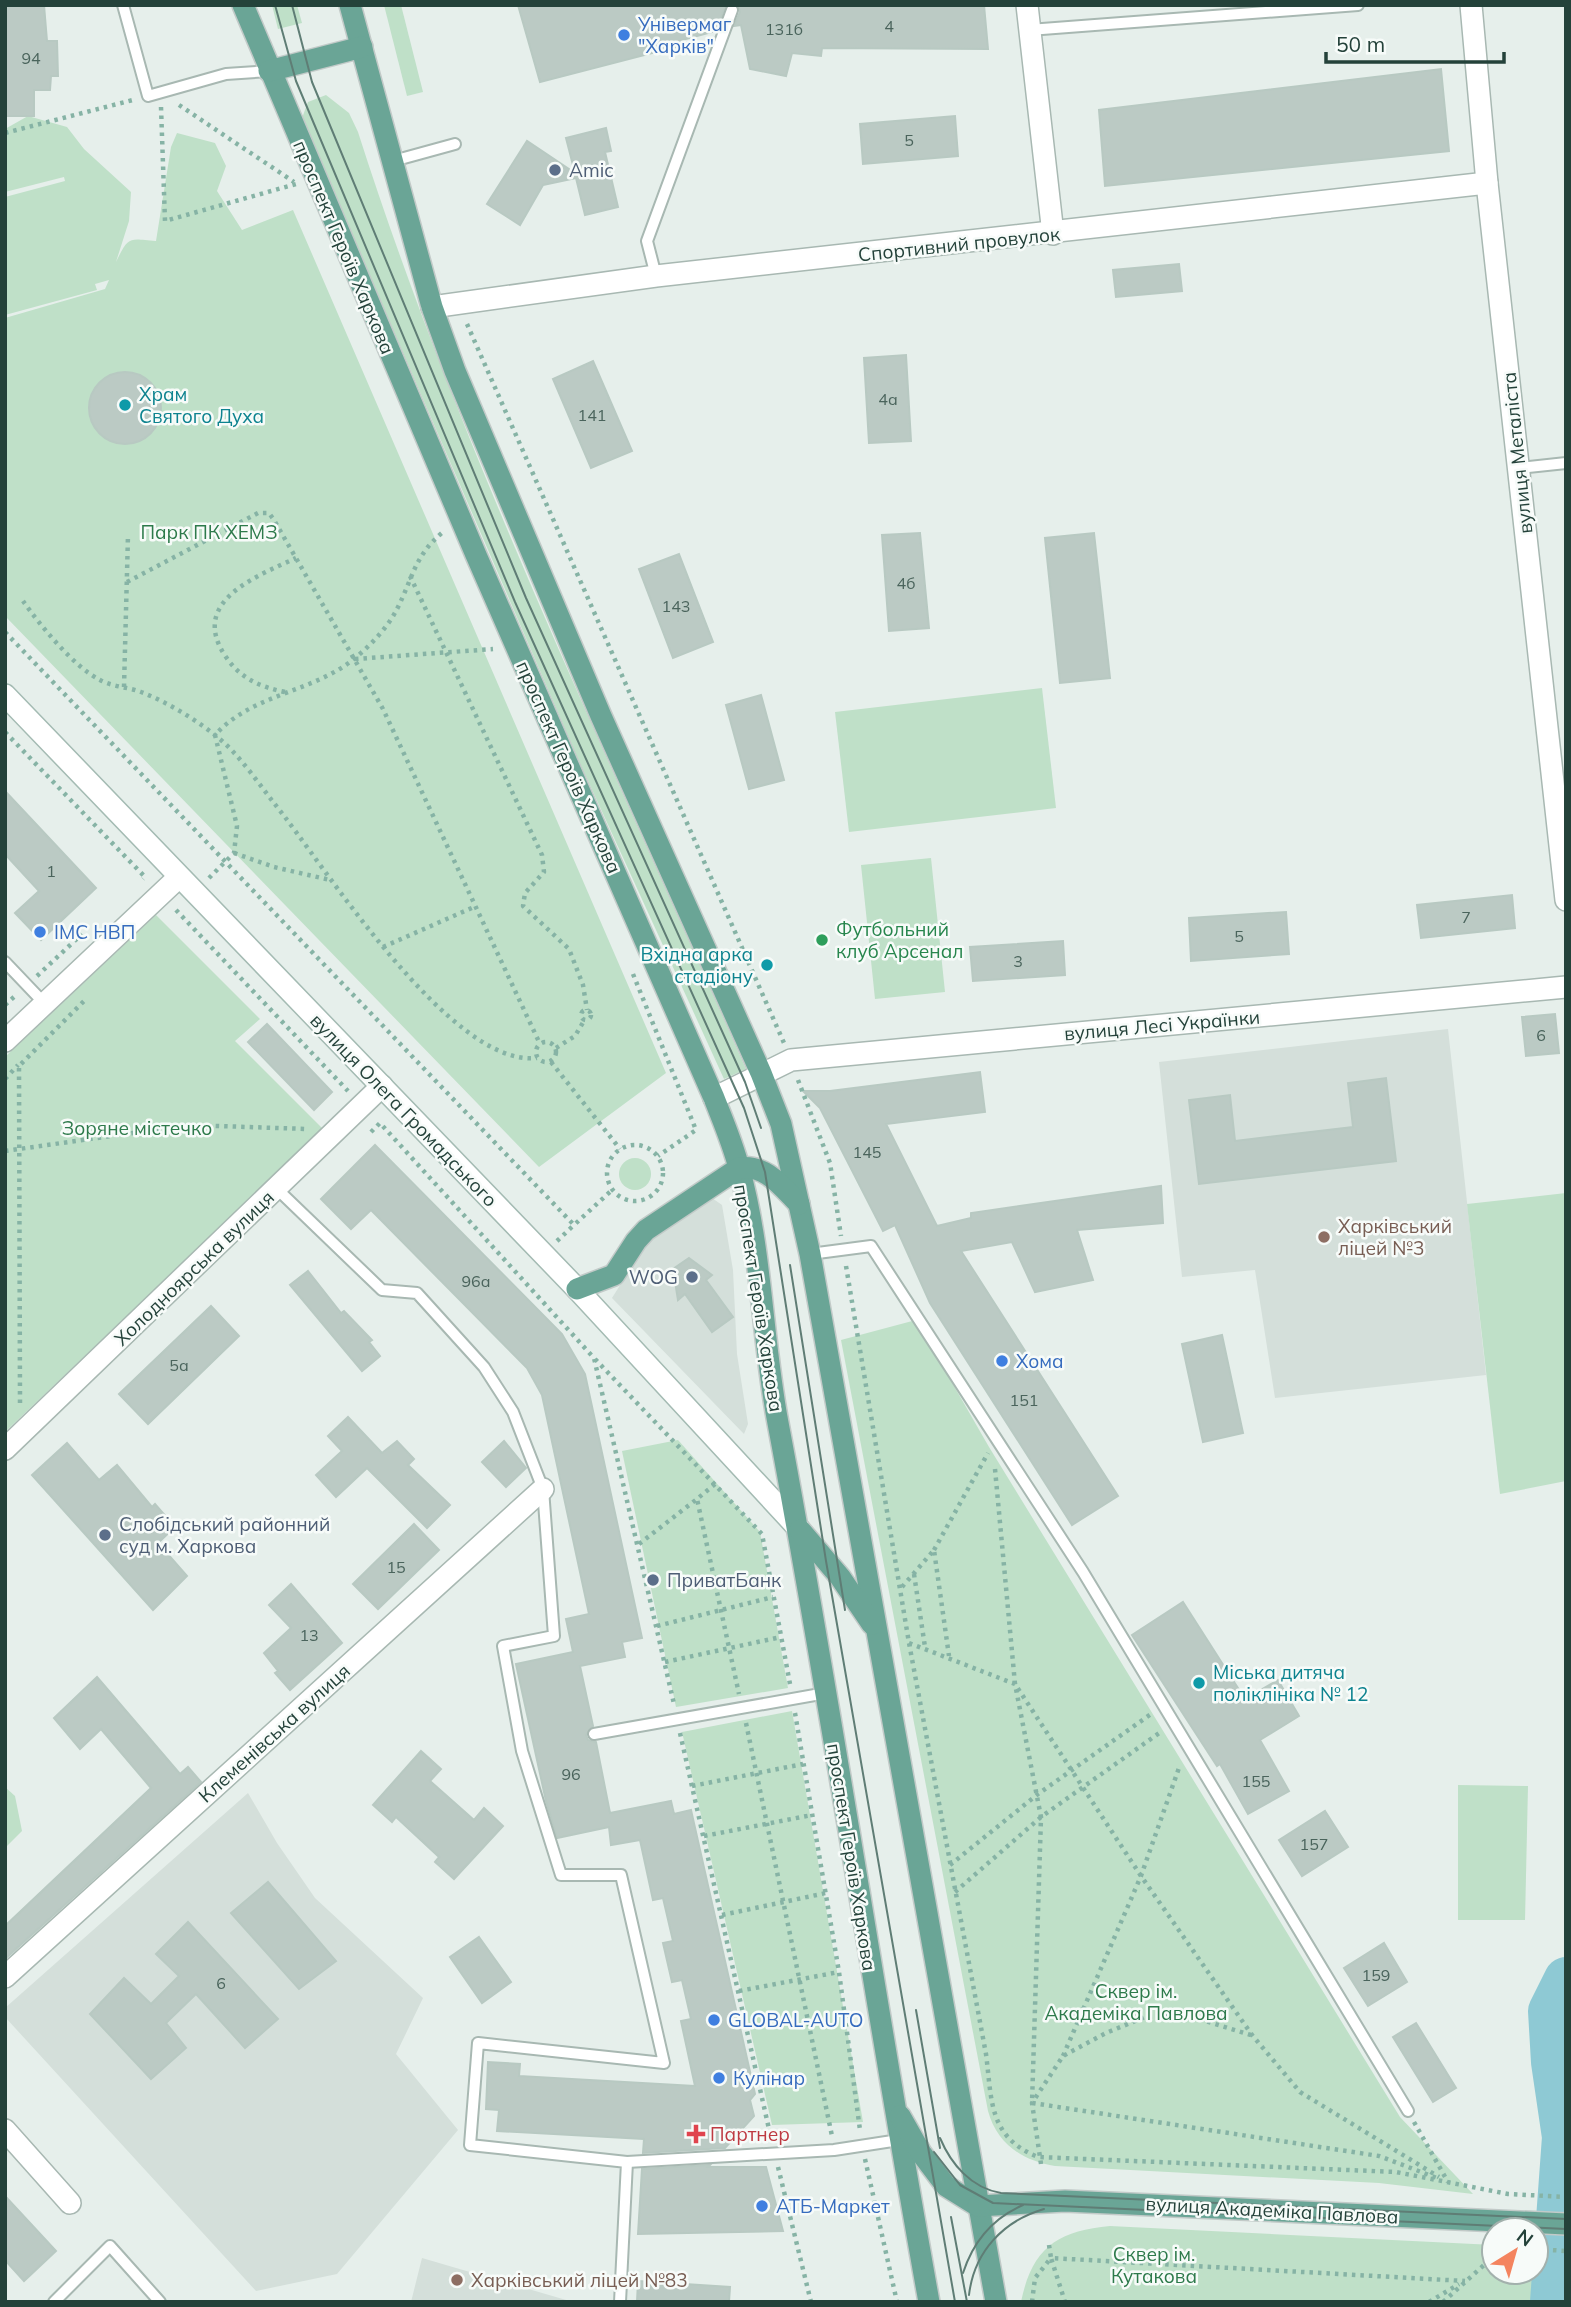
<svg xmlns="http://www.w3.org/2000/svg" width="1571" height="2307" font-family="Mulish,sans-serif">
<rect width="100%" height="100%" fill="#e6efeb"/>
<g fill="#d4dfda">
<polygon points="1448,1029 1486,1375 1275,1398 1255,1270 1182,1277 1159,1062"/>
<polygon points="712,1198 722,1205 733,1270 737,1354 748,1424 744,1434 612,1298 646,1244"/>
<polygon points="248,1793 277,1843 315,1898 423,1998 396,2054 458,2130 337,2274 256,2291 5,2017 5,2008"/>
<polygon points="422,2258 573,2302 411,2302"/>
</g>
<g fill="#bfe0c8">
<polygon points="272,5 297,5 302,23 278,29"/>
<polygon points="384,5 401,5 423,92 407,96"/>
<path d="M326,95L349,113L358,132C461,454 610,760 746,1069L724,1079L578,759L302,118L308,102Z"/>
<path d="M28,116L67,127L84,149L131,192L129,221L116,262C129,235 129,239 156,241L171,147L177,133L215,143L226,166L217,191L242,230L293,210L666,1073L539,1167L5,616V318L105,289L109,280L95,284L97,290L5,315V197L65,181L64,177L5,192V129Z"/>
<polygon points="1042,688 1056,808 849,832 835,712"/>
<polygon points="931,858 945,992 875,999 861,865"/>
<polygon points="156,915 260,1019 235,1041 323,1129 5,1432 5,1057"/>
<circle cx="635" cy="1174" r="16"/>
<polygon points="1566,1193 1566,1481 1500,1494 1467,1204"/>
<path d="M916,1320L989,1447L1400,2117L1473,2194L1379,2183L1055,2166C1023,2161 997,2144 988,2111L841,1340Z"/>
<polygon points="678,1440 760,1532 788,1688 676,1707 622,1451"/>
<polygon points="792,1711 863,2122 772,2125 682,1732"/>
<polygon points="1458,1785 1528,1786 1525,1920 1458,1920"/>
<polygon points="5,1787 15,1796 22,1831 5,1848"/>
<path d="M1110,2226L1494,2245V2272H1536V2252L1566,2254V2302H1021C1032,2248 1057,2231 1110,2226Z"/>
</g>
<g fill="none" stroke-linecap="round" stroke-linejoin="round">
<polyline stroke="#8ec9d4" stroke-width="44" points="1552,2302 1564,2137 1553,2062 1550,2011 1566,1979"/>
</g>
<g fill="#bbcac4" stroke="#b8c9c2" stroke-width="2">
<polygon points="5,5 44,5 47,41 57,41 58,76 51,76 50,90 34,90 34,116 5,116"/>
<polygon points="518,5 726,5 716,31 682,40 683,45 540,82"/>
<polygon points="738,5 984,5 988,49 822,48 821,56 792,53 786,76 750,69 741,25 734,26 740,12"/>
<polygon points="1441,69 1449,151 1105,186 1099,110"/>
<polygon points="955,116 958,156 863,164 860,124"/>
<polygon points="606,128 611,151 605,152 618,207 585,215 576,178 543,185 520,225 487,204 527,141 575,173 566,138"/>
<polygon points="1179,264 1182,291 1116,297 1113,270"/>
<polygon points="906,355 911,441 869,443 864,358"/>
<polygon points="593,361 632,451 591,468 553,379"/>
<circle cx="125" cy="408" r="36"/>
<polygon points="920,533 929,628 889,631 882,535"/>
<polygon points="1094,533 1110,678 1060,683 1045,538"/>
<polygon points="679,554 713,642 673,658 639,569"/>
<polygon points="761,695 784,780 749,789 726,705"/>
<polygon points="5,791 96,888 41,940 15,913 39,891 5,854"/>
<polygon points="1512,895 1515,928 1421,938 1417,905"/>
<polygon points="1286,912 1289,954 1191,961 1189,918"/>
<polygon points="1063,941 1065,975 973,981 970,947"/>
<polygon points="1555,1014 1559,1053 1526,1056 1522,1017"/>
<polygon points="267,1024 332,1092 314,1110 248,1042"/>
<polygon points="980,1072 985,1112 886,1124 937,1226 971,1218 971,1213 1161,1186 1163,1223 1077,1230 1093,1280 1035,1292 1012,1242 961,1251 1118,1496 1072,1525 930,1303 895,1225 883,1231 820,1108 803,1091 830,1091"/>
<polygon points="1386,1078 1396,1161 1199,1184 1189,1100 1230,1095 1235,1141 1353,1127 1348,1083"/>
<polygon points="375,1145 562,1334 585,1374 642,1638 622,1642 625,1657 580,1666 593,1726 586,1735 588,1740 596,1742 610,1813 671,1801 674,1814 691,1810 755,2094 750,2100 754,2116 725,2148 643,2153 644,2139 497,2131 499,2110 486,2109 488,2062 520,2064 519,2076 695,2086 681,2021 691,2019 682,1980 672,1982 663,1943 673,1941 663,1898 653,1900 640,1840 611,1845 609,1827 557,1838 546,1801 516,1664 573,1652 566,1619 589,1614 542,1395 527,1368 371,1210 351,1229 321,1199"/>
<polygon points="689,1258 712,1275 706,1280 733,1317 712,1332 685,1294 678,1300 673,1269"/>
<polygon points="308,1271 341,1313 344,1311 372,1340 369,1342 380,1356 362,1371 290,1285"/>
<polygon points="211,1306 239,1336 148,1424 119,1394"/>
<polygon points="1222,1335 1243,1433 1203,1442 1182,1344"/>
<polygon points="348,1417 382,1453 397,1441 414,1459 408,1465 450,1505 427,1528 367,1468 336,1497 316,1475 342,1451 328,1436"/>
<polygon points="504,1441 526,1468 506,1487 482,1462"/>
<polygon points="67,1443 99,1480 117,1465 152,1507 155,1504 175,1527 158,1543 187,1576 153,1610 32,1475"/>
<polygon points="414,1524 439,1550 378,1609 353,1584"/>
<polygon points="291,1584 342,1643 290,1690 275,1673 278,1671 264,1653 291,1628 269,1605"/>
<polygon points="1183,1602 1245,1699 1278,1680 1299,1716 1260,1740 1289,1791 1248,1814 1220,1764 1217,1766 1132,1635"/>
<polygon points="97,1677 180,1774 188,1767 201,1782 5,1959 5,1926 151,1788 101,1729 80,1749 54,1718"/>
<polygon points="421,1751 441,1769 430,1781 474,1820 484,1808 503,1826 454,1879 435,1862 439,1857 396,1817 392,1822 373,1805"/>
<polygon points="1325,1811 1348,1847 1302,1876 1279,1840"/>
<polygon points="268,1882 336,1961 299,1989 231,1913"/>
<polygon points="188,1922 278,2019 245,2048 196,1994 166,2023 186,2048 151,2079 90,2014 124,1978 151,2004 179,1976 156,1954"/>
<polygon points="479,1937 511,1982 482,2003 450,1957"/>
<polygon points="1384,1943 1407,1982 1368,2006 1344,1968"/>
<polygon points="1416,2023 1456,2088 1433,2102 1393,2037"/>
<polygon points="710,2165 708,2167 766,2167 783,2231 638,2234 642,2169"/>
<polygon points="5,2196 56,2251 24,2281 5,2260"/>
<polygon points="638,2281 730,2287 729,2302 637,2302"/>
</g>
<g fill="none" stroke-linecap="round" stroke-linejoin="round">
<g stroke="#a8b8b2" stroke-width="14">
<g id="service">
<polyline points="123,5 148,96 226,74 269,71"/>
<polyline points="1029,30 1358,5"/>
<polyline points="393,161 455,144"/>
<polyline points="656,276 647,241 732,10"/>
<polyline points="1519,468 1566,463"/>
<polyline points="5,962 45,1004"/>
<polyline points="276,1188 382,1290 417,1293 484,1367 513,1412 543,1489 554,1636 503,1646 522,1751 561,1875 621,1875 664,2063 478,2043 470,2145 627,2162 620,2302"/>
<polyline points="810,1254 871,1246 1083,1572 1408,2111"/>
<polyline points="594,1734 826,1693"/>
<polyline points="627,2162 834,2150 899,2140"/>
<polyline points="54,2302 110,2246 160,2302"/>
</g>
</g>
<g stroke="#a8b8b2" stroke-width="24">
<g id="minor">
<polyline points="1027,5 1053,234"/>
<polyline points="1471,5 1487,183 1566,900"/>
<polyline points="432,307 656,276 1487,183"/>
<polyline points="5,1041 179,877"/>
<polyline points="714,1098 791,1060 1566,987"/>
<polyline points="5,1449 382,1086"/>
<polyline points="5,1977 543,1489"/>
<polyline points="5,2130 70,2203"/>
</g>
</g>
<g stroke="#a4bbb3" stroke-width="24">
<polyline id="secondary" points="5,695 577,1289 799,1529"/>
</g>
<g stroke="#c2cac8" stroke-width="24">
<g id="primary">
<path d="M243,5L476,555L714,1098C723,1121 733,1144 739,1168C762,1250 762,1339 778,1423C833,1715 876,2009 929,2302"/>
<polyline points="350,5 432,307 455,371 601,716 761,1073 781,1124 810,1254 996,2302"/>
<polyline points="269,71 362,47"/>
<path d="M577,1289L614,1275L636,1241L646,1230L739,1168C766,1164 782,1187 799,1204"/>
<polyline points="800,1530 840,1577 872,1624"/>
<polyline points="900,2116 921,2153 946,2186 978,2206"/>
<polyline points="978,2206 1065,2201 1566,2224"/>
</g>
</g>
<g stroke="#86b3a5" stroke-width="4.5" stroke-dasharray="3.5 5" stroke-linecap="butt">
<polyline points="179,105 294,182"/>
<polyline points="161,107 165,221 296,184"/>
<polyline points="5,133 133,100"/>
<polyline points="467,324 784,1043"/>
<polyline points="410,576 542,855 544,872 525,893 523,906 569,949 583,985 587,1010"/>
<polyline points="127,582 258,513 269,513 274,520 383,709 540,1044"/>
<path d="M23,601C40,625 74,667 100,680C113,687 128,687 141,692C167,702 193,718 215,735C238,753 256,780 274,803C324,865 451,1068 537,1058"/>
<polyline points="5,632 574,1225 612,1190"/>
<polyline points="355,659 493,649"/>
<polyline points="124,687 128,535"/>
<path d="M285,692C260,687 240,678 226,657C188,602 255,577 296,558"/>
<polyline points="5,732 145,877 143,879"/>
<polyline points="234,853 274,867 330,880"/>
<path d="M209,878L234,853L237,826L215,735C253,693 313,693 355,658C371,645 388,627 397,609C413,578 414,556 443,532"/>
<polyline points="176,910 348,1091"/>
<polyline points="383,947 474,907"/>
<polyline points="633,974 696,1130 658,1156"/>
<polyline points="37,976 82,934"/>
<polyline points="5,1005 15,996"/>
<circle cx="586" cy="1015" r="5"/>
<circle cx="546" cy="1052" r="10"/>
<polyline points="556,1048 575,1036 585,1019"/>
<polyline points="551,1062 620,1149"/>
<polyline points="5,1079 18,1065"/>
<polyline points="798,1080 830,1163 841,1236"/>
<polyline points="371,1132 380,1123 594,1358 674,1704"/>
<circle cx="635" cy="1173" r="28"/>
<polyline points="5,1151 189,1125 307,1129"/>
<polyline points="557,1241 574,1225"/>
<path d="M846,1266L909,1643L986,2054C992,2100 988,2137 1038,2157L1396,2172L1508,2194L1566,2197"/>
<polyline points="595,1359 762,1534 790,1684"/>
<polyline points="20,1403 19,1066 87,998"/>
<polyline points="995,1469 1015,1684 1141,1876 1252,2035 1300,2092 1439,2177"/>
<polyline points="715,1484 697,1499 739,1694"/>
<polyline points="639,1544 697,1499"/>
<polyline points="934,1550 988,1453"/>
<polyline points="914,1574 925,1647"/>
<polyline points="902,1587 934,1550 949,1656"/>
<polyline points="657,1626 773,1597"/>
<polyline points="909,1643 1015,1684 1041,1817 1032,2103 1379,2156 1437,2178"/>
<polyline points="665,1662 781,1637"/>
<polyline points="795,1713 839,1972 860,2130"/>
<polyline points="746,1723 832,2136"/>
<polyline points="680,1733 771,2138"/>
<polyline points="692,1786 803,1764"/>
<polyline points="704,1836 812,1815"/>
<polyline points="950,1865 1038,1794 1151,1714"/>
<polyline points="955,1892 1041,1817 1162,1731"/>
<polyline points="722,1915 826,1893"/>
<polyline points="739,1991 839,1972"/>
<polyline points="1063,2056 1141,1876 1180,1765"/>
<polyline points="1414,2122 1448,2182"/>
<polyline points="865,2159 897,2302"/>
<polyline points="1041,2164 1032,2103 1063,2056 1106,2033 1145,2017 1189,2016 1251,2035"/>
<polyline points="778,2167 811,2302"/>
<polyline points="1049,2245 1051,2258 1465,2281"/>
<polyline points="1536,2249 1566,2251"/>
<polyline points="1032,2302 1035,2278 1051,2258 1065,2302"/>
<polyline points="1429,2302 1459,2284"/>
<polyline points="1443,2302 1494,2256"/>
</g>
<use href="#service" stroke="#fff" stroke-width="10"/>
<use href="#minor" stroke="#fff" stroke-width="21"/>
<use href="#secondary" stroke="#fff" stroke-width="21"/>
<use href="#primary" stroke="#6aa596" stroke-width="21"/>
<g stroke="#5f7d75" stroke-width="2">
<polyline points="275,5 296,81 515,602 744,1108 765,1172 826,1561 955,2302"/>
<polyline points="292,5 312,82 526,598 745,1082 761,1128"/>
<polyline points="790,1265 845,1610"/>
<polyline points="916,2010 940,2148"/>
<path d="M940,2138C951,2164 971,2188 1001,2193L1566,2219"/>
<polyline points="934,2152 960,2185 993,2203 1566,2229"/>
<polyline points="951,2217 967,2302"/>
<path d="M963,2273C973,2242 993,2218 1023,2205"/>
<path d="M969,2295C974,2252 1003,2221 1044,2209"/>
</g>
</g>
<g fill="#3f7fe0" stroke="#f7fbf9" stroke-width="2.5">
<circle cx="624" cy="35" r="7"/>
<circle cx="40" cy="932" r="7"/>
<circle cx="1002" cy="1361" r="7"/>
<circle cx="714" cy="2020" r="7"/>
<circle cx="719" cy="2078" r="7"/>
<circle cx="762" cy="2206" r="7"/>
</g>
<g fill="#5c6f8a" stroke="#f7fbf9" stroke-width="2.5">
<circle cx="555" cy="170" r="7"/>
<circle cx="692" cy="1277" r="7"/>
<circle cx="105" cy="1535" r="7"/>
<circle cx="653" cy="1580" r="7"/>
</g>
<g fill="#0f9aa8" stroke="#f7fbf9" stroke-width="2.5">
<circle cx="125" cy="405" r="7"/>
<circle cx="767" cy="965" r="7"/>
<circle cx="1199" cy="1683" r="7"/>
</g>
<circle fill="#2e9e5b" stroke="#f7fbf9" stroke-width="2.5" cx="822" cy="940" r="7"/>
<g fill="#8d6e63" stroke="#f7fbf9" stroke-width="2.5">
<circle cx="1324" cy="1237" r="7"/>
<circle cx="457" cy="2280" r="7"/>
</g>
<path fill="#e0444e" stroke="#f7fbf9" stroke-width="2.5" d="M692.5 2123.5h7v7h7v7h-7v7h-7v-7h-7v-7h7z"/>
<g text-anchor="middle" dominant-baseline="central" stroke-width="5" stroke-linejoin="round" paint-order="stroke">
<g font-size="16" fill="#4a645c">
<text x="889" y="26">4</text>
<text x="784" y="29">131б</text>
<text x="31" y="58">94</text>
<text x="909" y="140">5</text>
<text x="888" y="399">4а</text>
<text x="592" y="415">141</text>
<text x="906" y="583">4б</text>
<text x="676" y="606">143</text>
<text x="51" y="871">1</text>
<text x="1466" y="917">7</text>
<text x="1239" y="936">5</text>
<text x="1018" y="961">3</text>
<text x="1541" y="1035">6</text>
<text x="867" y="1152">145</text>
<text x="476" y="1281">96а</text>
<text x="179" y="1365">5а</text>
<text x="1024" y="1400">151</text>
<text x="396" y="1567">15</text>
<text x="309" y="1635">13</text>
<text x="571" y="1774">96</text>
<text x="1256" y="1781">155</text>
<text x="1314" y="1844">157</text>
<text x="1376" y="1975">159</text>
<text x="221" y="1983">6</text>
</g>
<g font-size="19" fill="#366cbe" stroke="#f7fbf9" text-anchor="start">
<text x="638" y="24">Універмаг<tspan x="638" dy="22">"Харків"</tspan></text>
<text x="54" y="932">ІМС НВП</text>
<text x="1016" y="1361">Хома</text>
<text x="728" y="2020">GLOBAL-AUTO</text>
<text x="733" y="2078">Кулінар</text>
<text x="776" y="2206">АТБ-Маркет</text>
</g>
<g font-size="19" fill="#4e5e75" stroke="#f7fbf9" text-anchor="start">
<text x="569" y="170">Amic</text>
<text x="678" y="1277" text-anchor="end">WOG</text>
<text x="119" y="1524">Слобідський районний<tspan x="119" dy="22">суд м. Харкова</tspan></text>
<text x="667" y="1580">ПриватБанк</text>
</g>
<g font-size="19" fill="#24423a" stroke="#f7fbf9">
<text transform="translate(959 244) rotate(-6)">Спортивний провулок</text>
<text transform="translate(344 247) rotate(67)">проспект Героїв Харкова</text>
<text transform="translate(1517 453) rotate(-96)">вулиця Металіста</text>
<text transform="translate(569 767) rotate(66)">проспект Героїв Харкова</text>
<text transform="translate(1162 1025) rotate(-5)">вулиця Лесі Українки</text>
<text transform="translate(404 1110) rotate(46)">вулиця Олега Громадського</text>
<text transform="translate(194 1268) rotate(-44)">Холодноярська вулиця</text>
<text transform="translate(759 1298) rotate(81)">проспект Героїв Харкова</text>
<text transform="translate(274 1733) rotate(-42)">Клеменівська вулиця</text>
<text transform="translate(852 1857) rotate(81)">проспект Героїв Харкова</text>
<text transform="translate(1272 2210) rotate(3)">вулиця Академіка Павлова</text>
</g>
<g font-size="19" fill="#0d838f" stroke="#f7fbf9" text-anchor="start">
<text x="139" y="394">Храм<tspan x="139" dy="22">Святого Духа</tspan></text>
<text x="753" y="954" text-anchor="end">Вхідна арка<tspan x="753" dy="22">стадіону</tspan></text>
<text x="1213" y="1672">Міська дитяча<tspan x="1213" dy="22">поліклініка № 12</tspan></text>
</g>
<g font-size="19" fill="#2d7a4b" stroke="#f7fbf9">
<text x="209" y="532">Парк ПК ХЕМЗ</text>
<text x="137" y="1128">Зоряне містечко</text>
<text x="1136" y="1991">Сквер ім.<tspan x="1136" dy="22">Академіка Павлова</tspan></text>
<text x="1154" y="2254">Сквер ім.<tspan x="1154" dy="22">Кутакова</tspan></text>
</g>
<g font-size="19" fill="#27864d" stroke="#f7fbf9" text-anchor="start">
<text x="836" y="929">Футбольний<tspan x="836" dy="22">клуб Арсенал</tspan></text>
</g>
<g font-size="19" fill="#785e54" stroke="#f7fbf9" text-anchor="start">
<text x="1338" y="1226">Харківський<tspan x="1338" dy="22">ліцей №3</tspan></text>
<text x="471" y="2280">Харківський ліцей №83</text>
</g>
<g font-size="19" fill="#be3a42" stroke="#f7fbf9" text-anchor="start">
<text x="710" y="2134">Партнер</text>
</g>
</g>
<rect width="1571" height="2307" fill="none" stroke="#24423a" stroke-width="14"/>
<g transform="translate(1515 2251) rotate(37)"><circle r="33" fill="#f7fbf9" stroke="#a3b1ad" stroke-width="2"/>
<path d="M0-5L12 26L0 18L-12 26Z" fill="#f4845f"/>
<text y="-10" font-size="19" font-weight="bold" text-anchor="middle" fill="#24423a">N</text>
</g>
<path d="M1326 52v10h178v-10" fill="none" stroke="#24423a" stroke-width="3.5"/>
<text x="1336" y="52" font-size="21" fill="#24423a" stroke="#f7fbf9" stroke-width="5" paint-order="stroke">50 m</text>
</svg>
